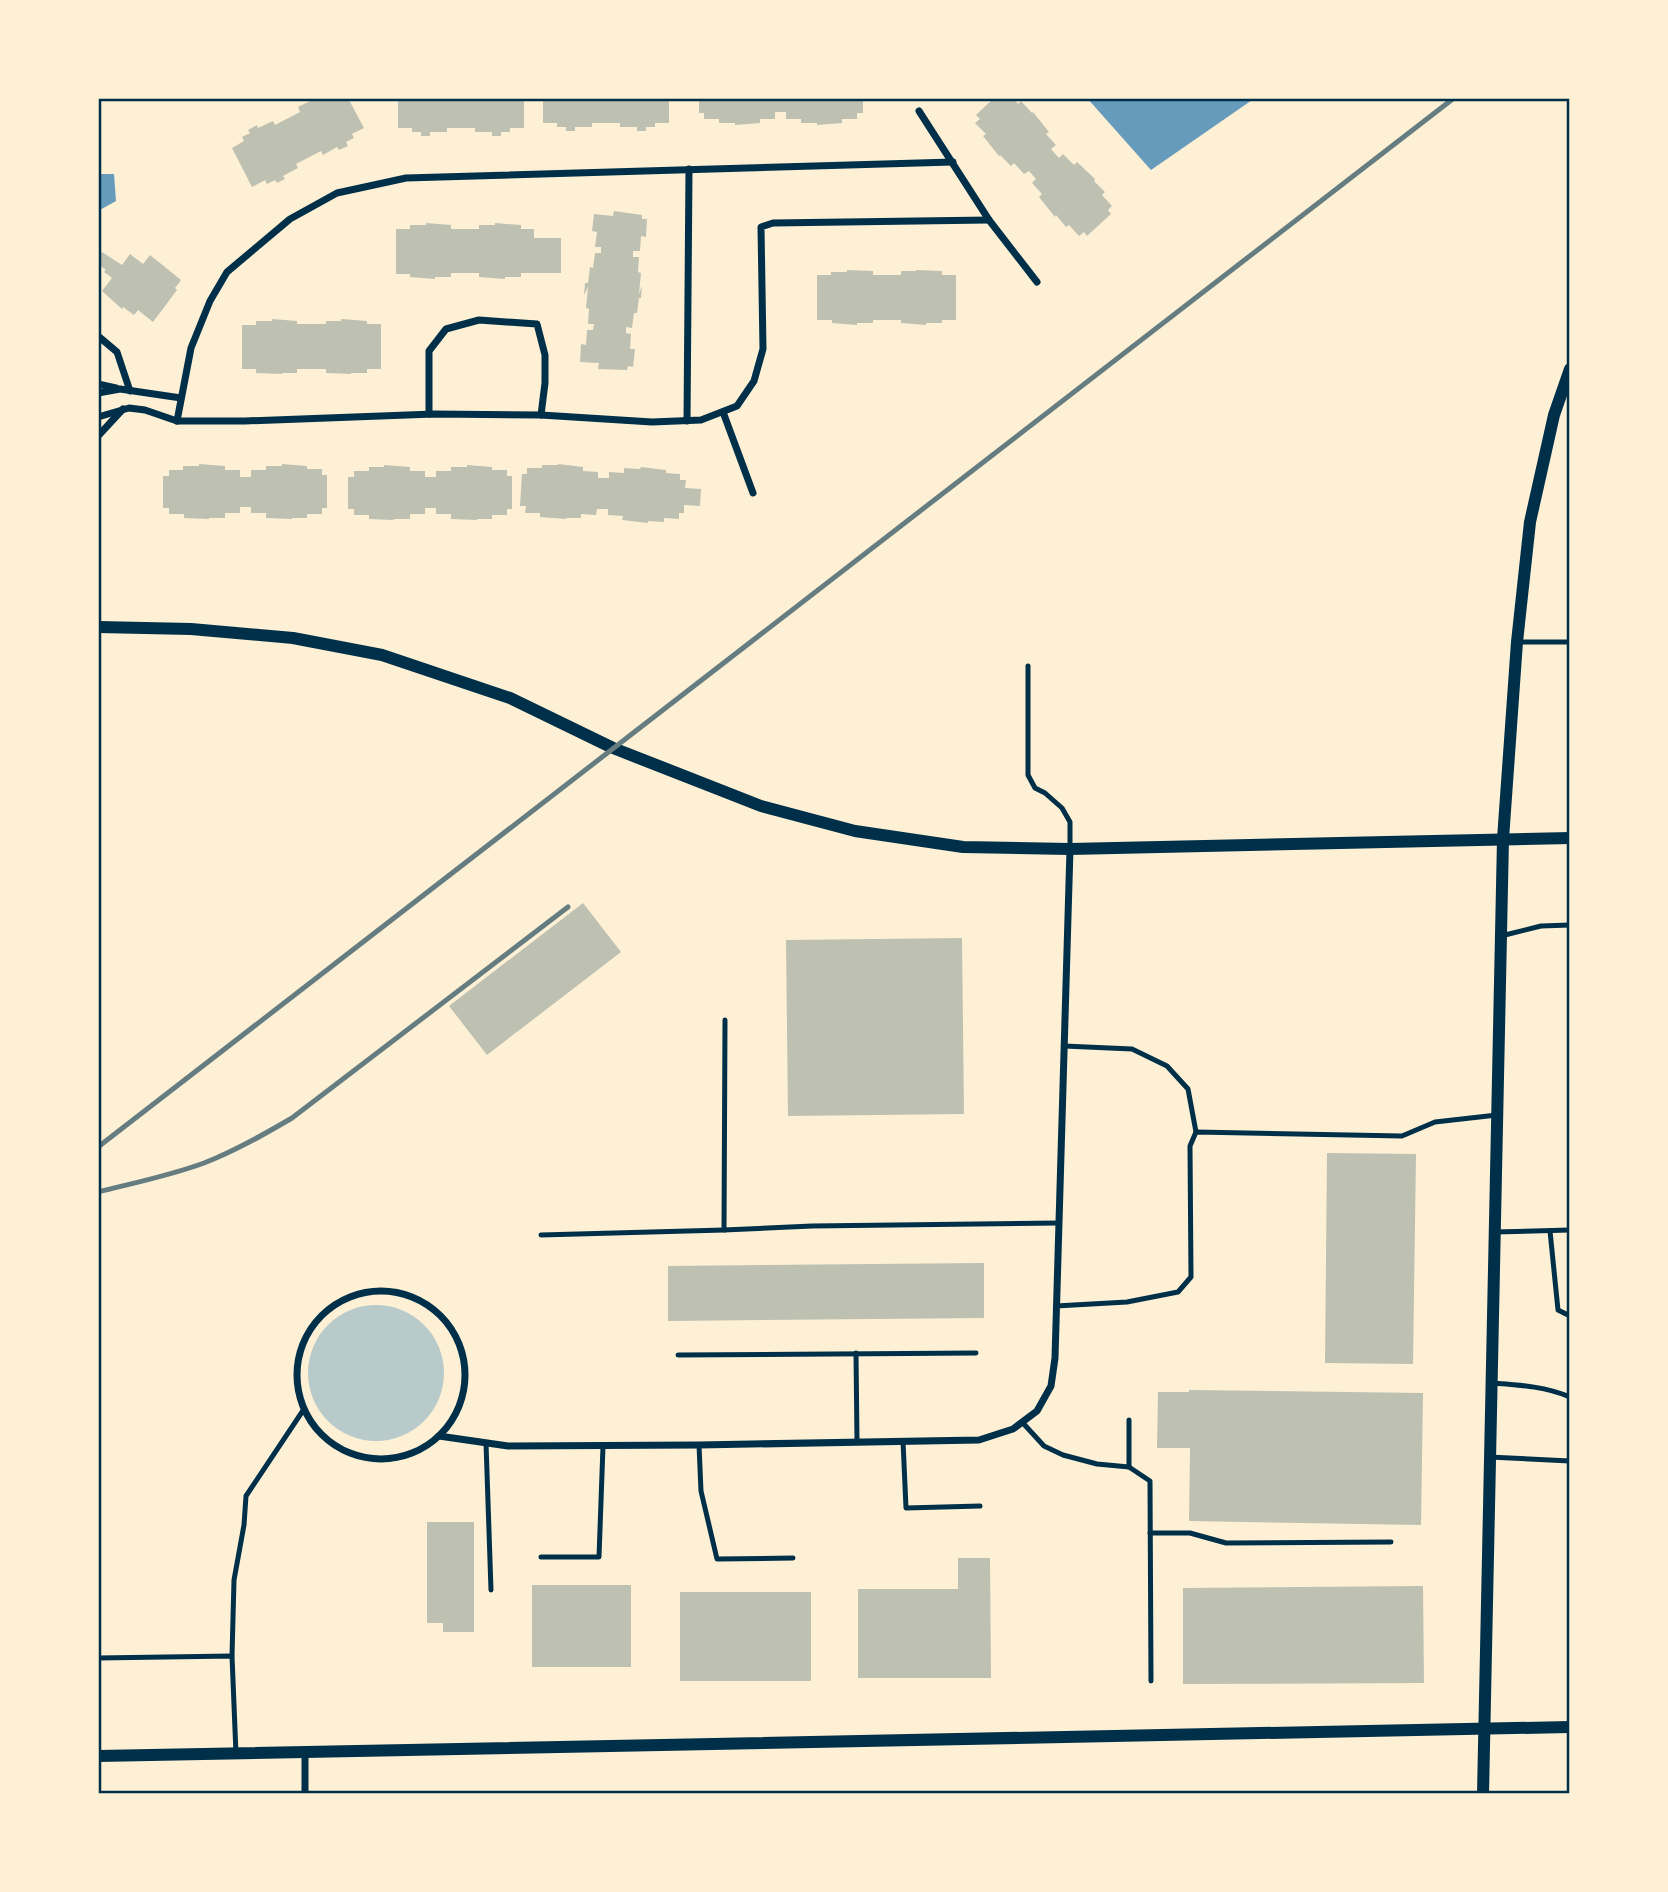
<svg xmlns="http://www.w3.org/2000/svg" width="1668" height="1892" font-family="Quicksand,sans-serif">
<rect width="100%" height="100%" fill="#fdf0d5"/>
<circle fill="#b9caca" cx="376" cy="1373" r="68"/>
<g fill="#669bbc">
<polygon points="1087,98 1255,98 1151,170"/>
<polygon points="98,174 114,174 116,201 98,211"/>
</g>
<g fill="#bec0b2">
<polygon points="312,98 348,98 364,128 352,134 354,138 346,142 348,146 339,150 337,147 323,155 321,151 296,164 298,168 283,176 285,179 277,183 275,180 267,184 265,180 252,187 232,148 244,141 242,137 250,133 248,130 257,125 258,128 273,121 275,125 300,112 298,107 312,100"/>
<polygon points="398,98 524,98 524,128 510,128 510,132 501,132 501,136 492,136 492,132 475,132 475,128 447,128 447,132 430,132 430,136 421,136 421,132 412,132 412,128 398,128"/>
<polygon points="543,98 669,98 669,123 655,123 655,127 646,127 646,131 637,131 637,127 620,127 620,123 592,123 592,127 575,127 575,131 566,131 566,127 557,127 557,123 543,123"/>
<polygon points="699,98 863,98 863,113 857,113 857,119 842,119 842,123 817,125 817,123 801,123 801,119 786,119 786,112 775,112 775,119 760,119 760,123 735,125 735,123 719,123 719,119 704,119 704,113 699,113"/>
<polygon points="994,98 1013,98 1018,104 1021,101 1032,113 1033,112 1049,132 1046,134 1056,145 1051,149 1059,158 1063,154 1074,165 1077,162 1095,179 1094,181 1105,192 1102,195 1112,206 1108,210 1111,214 1087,236 1084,232 1079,236 1069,225 1066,227 1056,215 1055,217 1039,197 1042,194 1032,183 1036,179 1029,171 1024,174 1014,163 1011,166 1000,155 999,156 983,136 986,134 975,123 980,119 976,115"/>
<polygon points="614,211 642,215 642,219 647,219 646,237 641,236 640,251 633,251 633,257 639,257 638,272 641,273 639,294 642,286 641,298 639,298 637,313 634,313 632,328 626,327 626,333 631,334 630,349 635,349 633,367 628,366 627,370 598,369 599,363 580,362 581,344 586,345 587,330 593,330 594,324 588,324 589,309 586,308 588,287 584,295 585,283 588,283 590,267 593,268 595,253 601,253 601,247 595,247 597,232 592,231 594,214 613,216"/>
<polygon points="426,223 451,225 451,229 479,229 479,225 495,225 495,223 521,225 521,229 534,229 534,238 561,238 561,273 521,273 521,277 505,277 505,279 479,277 479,273 451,273 451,277 435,277 435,279 410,277 410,274 396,274 396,229 410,229 410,225 426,225"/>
<polygon points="102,252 122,265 130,254 143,264 150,255 181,280 175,288 177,290 153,322 138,310 134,315 123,307 122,309 102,291 112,278 104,272 106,270 98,264 98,256"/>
<polygon points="847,270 873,271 873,275 901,275 901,271 916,271 916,270 942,271 942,275 956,275 956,320 942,320 942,323 926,323 926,325 901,323 901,320 873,320 873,323 857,323 857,325 832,323 832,320 817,320 817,275 831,275 831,272 847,272"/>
<polygon points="272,319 297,321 297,324 326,324 326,321 341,321 341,319 367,321 367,324 381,324 381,369 367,369 367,373 351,373 351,374 326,373 326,369 297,369 297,373 282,373 282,374 256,373 256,369 242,369 242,325 256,325 256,321 272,321"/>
<polygon points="199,464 225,466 225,470 240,470 240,477 251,477 251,470 266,470 266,466 282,466 282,464 307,466 307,469 322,469 322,475 327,475 327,508 322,508 322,514 307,514 307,518 292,518 292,519 266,518 266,513 251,513 251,507 240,507 240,513 225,513 225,518 209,518 209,519 184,518 184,514 169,514 169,508 163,508 163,476 169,476 169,470 183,470 183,466 199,466"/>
<polygon points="558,464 583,467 583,471 598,472 598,478 609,478 609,472 624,473 624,468 640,469 641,467 666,470 666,473 680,474 680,480 686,480 685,488 701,489 700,506 684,505 684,513 679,513 679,519 664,518 664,522 648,521 648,523 622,520 623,516 608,515 608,509 597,509 596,515 581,514 581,518 566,518 566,519 540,517 540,513 525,513 526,506 520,506 522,474 527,474 527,468 542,468 542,465 558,465"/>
<polygon points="384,465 410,467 410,471 425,471 425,477 436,477 436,471 451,471 451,467 467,467 467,465 492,467 492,470 507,470 507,476 512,476 512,509 507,509 507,515 492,515 492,519 477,519 477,520 451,519 451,514 436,514 436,508 425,508 425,514 410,514 410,519 394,519 394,520 369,519 369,515 354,515 354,509 348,509 348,477 354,477 354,471 369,471 369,467 384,467"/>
<polygon points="583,903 621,952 487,1055 449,1006"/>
<polygon points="962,938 964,1114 788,1116 786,940"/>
<polygon points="1327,1153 1416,1154 1413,1364 1325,1363"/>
<polygon points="984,1263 984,1318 668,1321 668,1266"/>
<polygon points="1189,1390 1423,1393 1421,1525 1189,1521 1190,1448 1157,1448 1158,1392 1189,1392"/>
<polygon points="427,1522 474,1522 474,1632 443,1632 443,1623 427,1623"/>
<polygon points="958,1558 990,1558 991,1678 858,1678 858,1589 958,1589"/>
<rect x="532" y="1585" width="99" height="82"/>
<polygon points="1423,1586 1424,1683 1183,1684 1183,1588"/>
<rect x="680" y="1592" width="131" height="89"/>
</g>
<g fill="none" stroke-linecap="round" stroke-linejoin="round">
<g stroke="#003049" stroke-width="5">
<polyline points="1517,642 1570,642"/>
<polyline points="1028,666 1028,775 1035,788 1045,793 1062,808 1070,822 1070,849"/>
<polyline points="1501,936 1541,926 1570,925"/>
<polyline points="725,1020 724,1230 812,1226 1059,1223"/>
<polyline points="1064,1046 1132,1049 1167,1066 1188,1089 1196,1132"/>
<polyline points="1550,1231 1558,1310 1570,1316"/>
<polyline points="1494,1232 1570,1230"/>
<polyline points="541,1235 724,1230"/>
<polyline points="1056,1306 1127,1302 1178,1292 1191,1277 1190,1146 1196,1132 1402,1136 1435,1122 1497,1115"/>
<polyline points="856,1353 857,1442"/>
<polyline points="678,1355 976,1353"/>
<path d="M1491,1383C1518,1385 1544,1386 1570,1397"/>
<polyline points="1129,1420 1129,1467"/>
<polyline points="1022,1422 1044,1446 1063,1455 1097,1464 1129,1467 1150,1481 1151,1681"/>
<polyline points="903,1441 906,1508 980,1506"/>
<polyline points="486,1443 491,1590"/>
<polyline points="699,1445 701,1491 717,1559 793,1558"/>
<polyline points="1489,1457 1570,1461"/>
<polyline points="1150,1533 1190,1533 1226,1543 1391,1542"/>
<polyline points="541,1557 599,1557 603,1446"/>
<polyline points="232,1656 234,1580 244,1525 246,1496 304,1409"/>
<polyline points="98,1658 232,1656 236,1754"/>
</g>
<g stroke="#003049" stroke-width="7">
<polyline points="919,111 989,220 1037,282"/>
<polyline points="98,336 117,352 130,391"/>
<polyline points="98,384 116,388"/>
<polyline points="98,393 120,389 181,398"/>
<polyline points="723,412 753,493"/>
<polyline points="429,414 429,351 446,329 479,320 537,324 545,355 545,383 541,415"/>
<polyline points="98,417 129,408 145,410 177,421 245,421 434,414 541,415 652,422 701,420 737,406 754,381 763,349 761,227 773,223 989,220"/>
<polyline points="177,421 191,348 210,301 227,272 290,219 337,193 406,178 953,162"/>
<polyline points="687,421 689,169"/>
<polyline points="98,436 123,409"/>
<circle cx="381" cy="1375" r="84"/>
<polyline points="439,1436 508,1446 699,1445 979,1440 1013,1429 1037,1411 1051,1386 1055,1358 1070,849"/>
<polyline points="305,1794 305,1752"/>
</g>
<g stroke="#003049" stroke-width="12">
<polyline points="98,627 191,629 293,638 382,655 510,698 613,748 761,806 855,831 963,847 1070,849 1570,838"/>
<polyline points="98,1756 1570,1727"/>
<polyline points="1483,1794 1503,839 1517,642 1530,522 1554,415 1570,369"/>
</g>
<g stroke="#657d81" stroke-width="5">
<polyline points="98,1147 1454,98"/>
<path d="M98,1192C133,1183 169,1176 204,1163C235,1151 263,1135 292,1118L568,907"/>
</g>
</g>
<rect width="1668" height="1892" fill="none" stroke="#fdf0d5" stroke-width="200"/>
<rect x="100" y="100" width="1468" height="1692" fill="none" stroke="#003049" stroke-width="2.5"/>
</svg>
